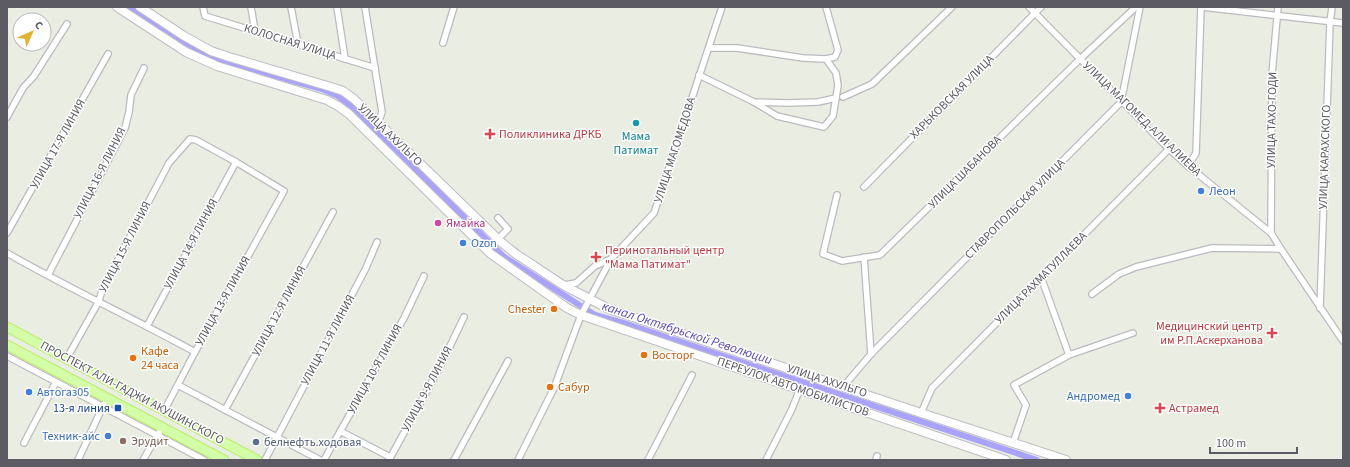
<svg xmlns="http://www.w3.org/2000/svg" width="1350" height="467" font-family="'Source Sans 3',sans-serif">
<rect width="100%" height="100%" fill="#e9ede2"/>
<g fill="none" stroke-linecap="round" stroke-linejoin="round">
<polyline stroke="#aaa3fd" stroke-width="6" points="130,7 189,46 206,55 228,63 322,89 338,96 355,109 503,256 595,315 627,324 1037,460"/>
<g stroke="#bcbac1" stroke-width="8">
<g id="minor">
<polyline points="203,7 205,16 375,68"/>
<polyline points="251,7 255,31"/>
<polyline points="291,7 298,44"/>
<polyline points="337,7 345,59"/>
<polyline points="365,7 382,112 378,123"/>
<polyline points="1029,7 1169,149 1188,166 1271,233 1281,249 1343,341"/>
<polyline points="1202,7 1343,23"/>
<polyline points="443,43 454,7"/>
<polyline points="709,48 737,48 803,58 826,59"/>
<polyline points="699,75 754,102 788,103 818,102 836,98"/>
<polyline points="843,97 872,84 952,7"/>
<polyline points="754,102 777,116 824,127 833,116 838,85 836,73 826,59 835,57 838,50 826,7"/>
<polyline points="7,117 23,88 34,76 67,24"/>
<polyline points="1188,166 1196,153 1201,7"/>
<polyline points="864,187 1041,7"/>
<polyline points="837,195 823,254 842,261 880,255 1080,59 1136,7"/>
<polyline points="498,218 508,229 498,239"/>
<polyline points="7,233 108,54"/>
<polyline points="1271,233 1272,74 1278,7"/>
<path d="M7,253C68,288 133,318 195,352"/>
<polyline points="864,257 871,354"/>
<polyline points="48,275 125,128 129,112 131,95 144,68"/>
<polyline points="1041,277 1069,355"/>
<polyline points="564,285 576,283 595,266 611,259"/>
<polyline points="1092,294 1119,274 1136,267 1212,248 1281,249"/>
<polyline points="1320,308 1330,23 1332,7"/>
<polyline points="147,326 236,162"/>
<polyline points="7,356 204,460"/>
<polyline points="67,358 99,301 102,290 169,163 190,139 196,140 236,162 284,191 195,352 164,411"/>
<polyline points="178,385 320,460"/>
<polyline points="843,387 871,354 1121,102 1140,7"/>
<polyline points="225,410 333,212"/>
<polyline points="921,413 932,388 1169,149"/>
<polyline points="340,431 390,457"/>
<polyline points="24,443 56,382"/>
<polyline points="1013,443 1026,405 1014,385 1069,355 1133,333"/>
<polyline points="78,460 104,404"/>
<polyline points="143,460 159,433"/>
<polyline points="265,460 366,268 377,242"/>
<polyline points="324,460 404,318 424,276"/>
<polyline points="389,460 440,367 464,317"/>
<polyline points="454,460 508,361"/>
<polyline points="518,460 554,388 581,315 611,259 654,213 722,7"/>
<polyline points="648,460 692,375"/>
<polyline points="766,460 791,411 800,389"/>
<polyline points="876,460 877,456"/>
</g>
</g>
<g stroke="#bfbdc5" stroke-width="10">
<g id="secondary">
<polyline points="117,7 186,52 217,66 327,100 338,106 349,114 491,254 567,308 581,315 1006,460"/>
<polyline points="140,7 184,36 211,51 229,57 331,87 343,91 354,99 501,242 516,254 563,285 609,309 921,413 1066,460"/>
</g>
</g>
<g stroke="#b8ed5b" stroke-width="11">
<g id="primary">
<polyline points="7,327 257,460"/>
<polyline points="7,345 224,460"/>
</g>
</g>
<use href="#minor" stroke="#fff" stroke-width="5.5"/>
<use href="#secondary" stroke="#fff" stroke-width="8"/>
<use href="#primary" stroke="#d4fda8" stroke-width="9"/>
</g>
<circle fill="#0f9aa8" stroke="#fff" stroke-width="1.5" cx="636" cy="123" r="4"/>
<g fill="#e0444e" stroke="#fff" stroke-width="1.5">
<path d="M488 128h4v4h4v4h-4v4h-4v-4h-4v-4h4z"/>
<path d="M594 251h4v4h4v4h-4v4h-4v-4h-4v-4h4z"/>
<path d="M1270 327h4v4h4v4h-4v4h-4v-4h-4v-4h4z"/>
<path d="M1158 402h4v4h4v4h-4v4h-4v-4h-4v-4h4z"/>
</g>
<g fill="#3f7fe0" stroke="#fff" stroke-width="1.5">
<circle cx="1201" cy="191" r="4"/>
<circle cx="463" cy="243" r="4"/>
<circle cx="29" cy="392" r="4"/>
<circle cx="1128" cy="396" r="4"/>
<circle cx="108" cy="436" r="4"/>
</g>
<circle fill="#d1479c" stroke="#fff" stroke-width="1.5" cx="438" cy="223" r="4"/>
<g fill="#e8710a" stroke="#fff" stroke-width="1.5">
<circle cx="554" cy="309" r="4"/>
<circle cx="644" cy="355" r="4"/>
<circle cx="133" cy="358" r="4"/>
<circle cx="550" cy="387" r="4"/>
</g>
<rect fill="#1a4fb4" stroke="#fff" stroke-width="1.5" x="114" y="404" width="8" height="8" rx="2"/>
<circle fill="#8d6e63" stroke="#fff" stroke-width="1.5" cx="123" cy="441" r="4"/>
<circle fill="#5c6f8a" stroke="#fff" stroke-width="1.5" cx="256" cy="442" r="4"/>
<g text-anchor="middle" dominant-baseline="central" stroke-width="3" stroke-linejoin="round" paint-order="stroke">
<g font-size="12" fill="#5c5b63" stroke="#fff">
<text transform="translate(290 42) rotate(17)">КОЛОСНАЯ УЛИЦА</text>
<text transform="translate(952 97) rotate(-45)">ХАРЬКОВСКАЯ УЛИЦА</text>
<text transform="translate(1142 119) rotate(44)">УЛИЦА МАГОМЕД-АЛИ АЛИЕВА</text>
<text transform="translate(1272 120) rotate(-89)">УЛИЦА ТАХО-ГОДИ</text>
<text transform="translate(390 135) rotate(44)">УЛИЦА АХУЛЬГО</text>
<text transform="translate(58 144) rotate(-61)">УЛИЦА 17-Я ЛИНИЯ</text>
<text transform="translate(675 150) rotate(-72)">УЛИЦА МАГОМЕДОВА</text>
<text transform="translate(1325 157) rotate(-88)">УЛИЦА КАРАХСКОГО</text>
<text transform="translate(965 172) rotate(-45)">УЛИЦА ШАБАНОВА</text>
<text transform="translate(100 173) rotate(-63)">УЛИЦА 16-Я ЛИНИЯ</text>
<text transform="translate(1015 209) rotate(-45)">СТАВРОПОЛЬСКАЯ УЛИЦА</text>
<text transform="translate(191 244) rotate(-62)">УЛИЦА 14-Я ЛИНИЯ</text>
<text transform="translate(125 247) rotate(-63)">УЛИЦА 15-Я ЛИНИЯ</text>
<text transform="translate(1041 278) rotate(-45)">УЛИЦА РАХМАТУЛЛАЕВА</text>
<text transform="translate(223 301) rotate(-61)">УЛИЦА 13-Я ЛИНИЯ</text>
<text transform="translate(279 311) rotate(-62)">УЛИЦА 12-Я ЛИНИЯ</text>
<text transform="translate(328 340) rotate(-62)">УЛИЦА 11-Я ЛИНИЯ</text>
<text transform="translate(375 369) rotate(-61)">УЛИЦА 10-Я ЛИНИЯ</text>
<text transform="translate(827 381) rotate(18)">УЛИЦА АХУЛЬГО</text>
<text transform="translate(793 387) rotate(19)">ПЕРЕУЛОК АВТОМОБИЛИСТОВ</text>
<text transform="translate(427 389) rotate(-62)">УЛИЦА 9-Я ЛИНИЯ</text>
<text transform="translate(132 393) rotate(28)">ПРОСПЕКТ АЛИ-ГАДЖИ АКУШИНСКОГО</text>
</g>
<g font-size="12" fill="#be3a42" stroke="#fff" text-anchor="start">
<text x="499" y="134">Поликлиника ДРКБ</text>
<text x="605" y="250">Перинотальный центр<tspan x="605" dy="14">"Мама Патимат"</tspan></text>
<text x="1263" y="326" text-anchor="end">Медицинский центр<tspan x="1263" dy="14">им Р.П.Аскерханова</tspan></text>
<text x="1169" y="408">Астрамед</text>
</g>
<g font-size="12" fill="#0d838f" stroke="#fff">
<text x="636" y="136">Мама<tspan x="636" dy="14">Патимат</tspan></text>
</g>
<g font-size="12" fill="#366cbe" stroke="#fff" text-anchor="start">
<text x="1209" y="191">Леон</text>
<text x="471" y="243">Ozon</text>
<text x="37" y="392">Автогаз05</text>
<text x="1120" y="396" text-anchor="end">Андромед</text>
<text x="100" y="436" text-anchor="end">Техник-айс</text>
</g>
<g font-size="12" fill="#b23c85" stroke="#fff" text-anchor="start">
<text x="446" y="223">Ямайка</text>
</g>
<g font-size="12" fill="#c56008" stroke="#fff" text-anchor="start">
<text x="546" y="309" text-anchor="end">Chester</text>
<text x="141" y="351">Кафе<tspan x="141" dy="14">24 часа</tspan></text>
<text x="652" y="355">Восторг</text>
<text x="558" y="387">Сабур</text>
</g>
<g font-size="12" fill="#164399" stroke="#fff" text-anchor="end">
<text x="110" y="408">13-я линия</text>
</g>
<g font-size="12" fill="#785e54" stroke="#fff" text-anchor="start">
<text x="131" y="441">Эрудит</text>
</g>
<g font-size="12" fill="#4e5e75" stroke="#fff" text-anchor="start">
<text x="264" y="442">белнефть.ходовая</text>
</g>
<g font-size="13" font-style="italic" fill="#5946bf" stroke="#fff">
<text transform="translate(687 333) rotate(18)">канал Октябрьской Революции</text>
</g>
</g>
<rect width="1350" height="467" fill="none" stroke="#5c5b63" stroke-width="16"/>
<g transform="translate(32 32) rotate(45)"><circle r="19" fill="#ffffff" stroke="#bebdc1"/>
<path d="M0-3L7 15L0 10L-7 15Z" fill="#e4b231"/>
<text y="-6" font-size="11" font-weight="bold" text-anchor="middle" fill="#5c5b63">С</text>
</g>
<path d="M1210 447v6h87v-6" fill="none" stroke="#5c5b63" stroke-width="2"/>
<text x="1216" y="447" font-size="12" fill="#5c5b63" stroke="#ffffff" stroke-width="3" paint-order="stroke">100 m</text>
</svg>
